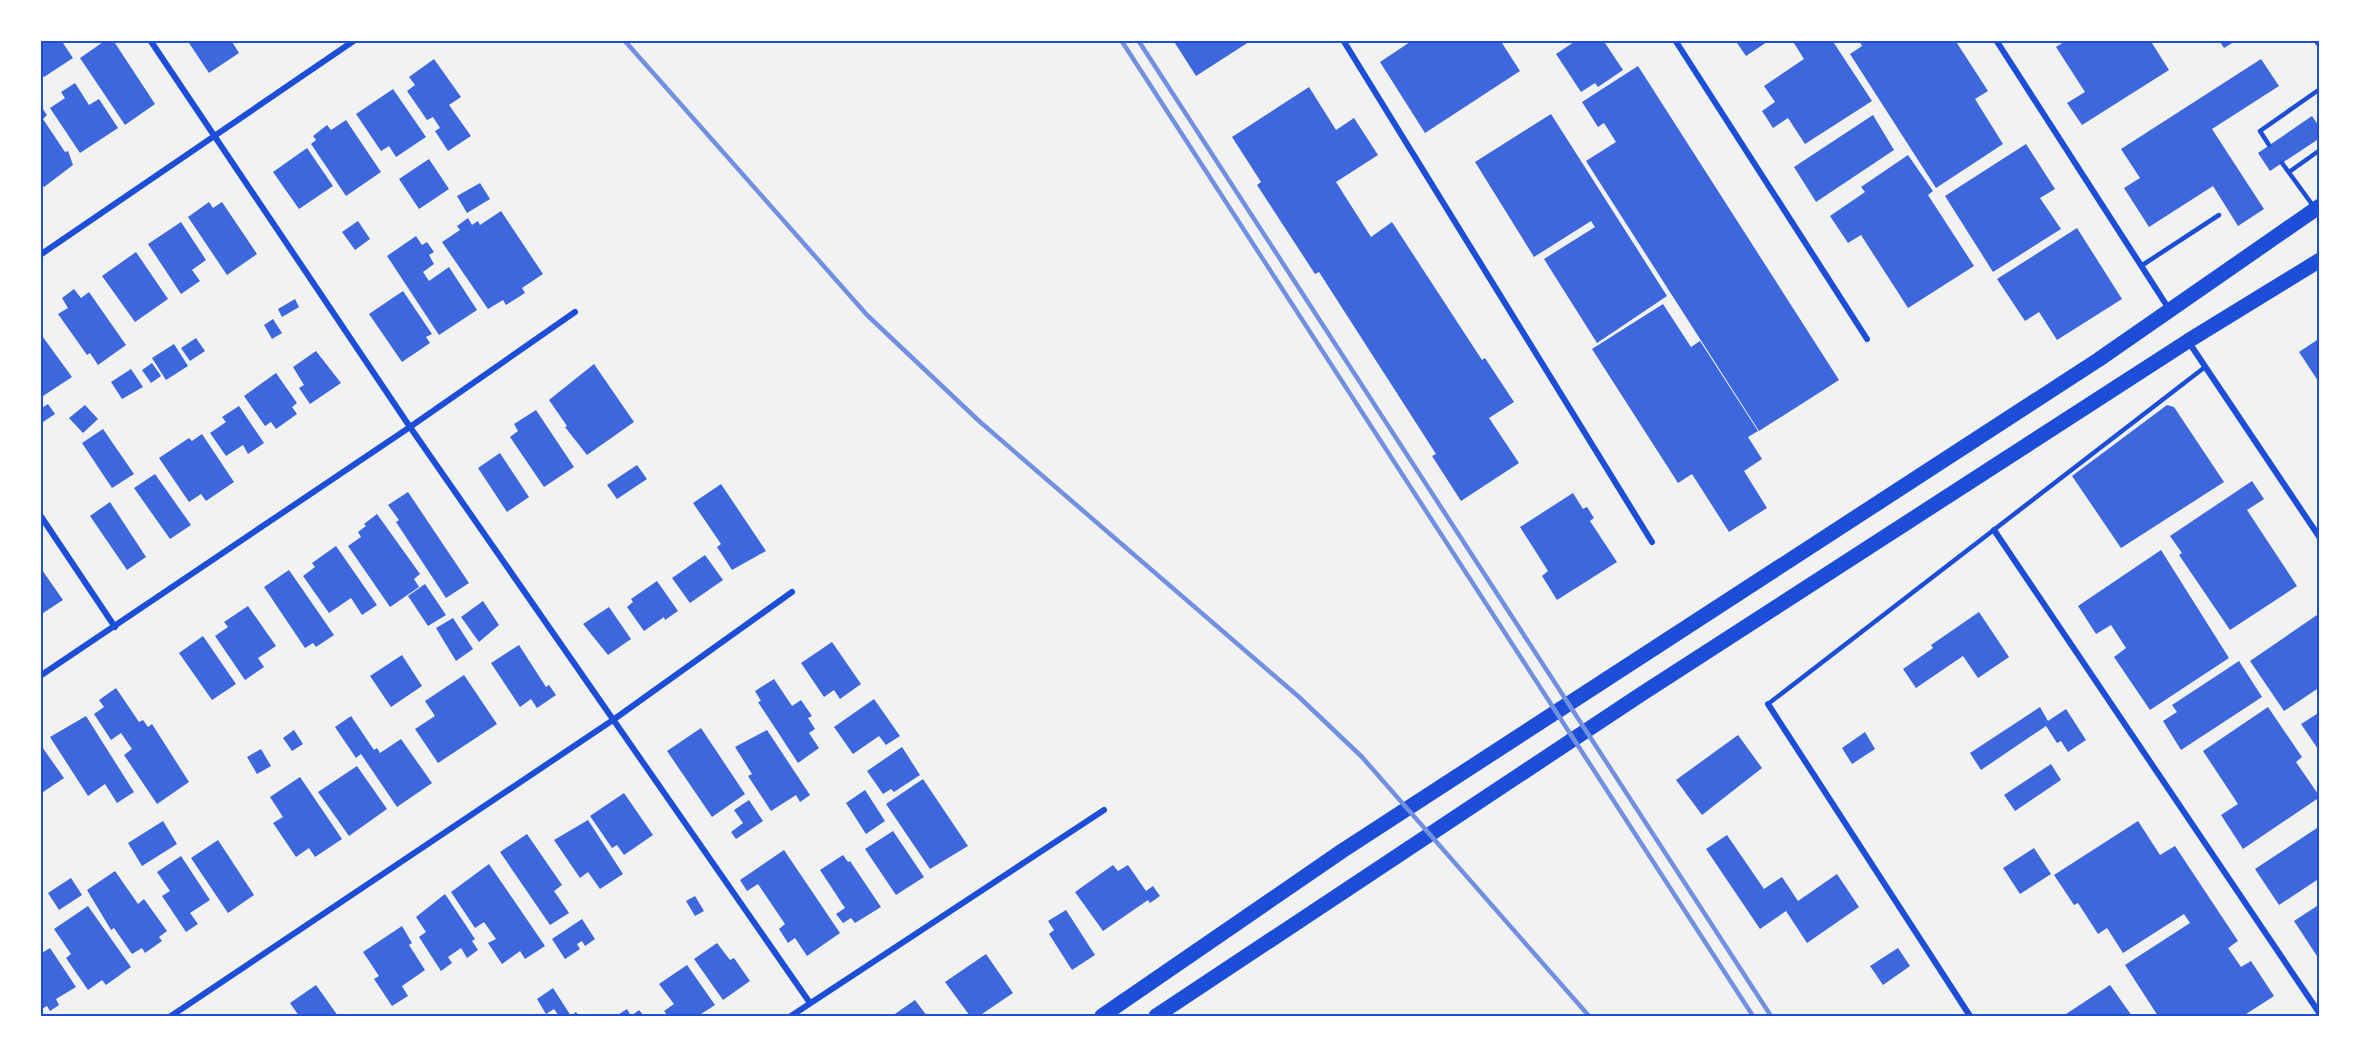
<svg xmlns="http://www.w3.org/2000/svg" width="2360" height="1057" font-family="'DejaVu Sans',sans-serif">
<rect width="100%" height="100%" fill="#f2f2f2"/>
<g fill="#3d67dc">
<polygon points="44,40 61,40 73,58 44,77 40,72 40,43"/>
<polygon points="106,40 113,40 155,104 125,125 80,58"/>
<polygon points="187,40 231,40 239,53 209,73"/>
<polygon points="1173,40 1252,40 1196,76"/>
<polygon points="1413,40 1500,40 1520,71 1425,133 1380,62"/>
<polygon points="1577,40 1603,40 1623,70 1598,87 1595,83 1581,92 1556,54"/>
<polygon points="1735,40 1770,40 1746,56"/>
<polygon points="1792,40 1832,40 1872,101 1805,144 1788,118 1773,128 1762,111 1775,102 1764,86 1804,59"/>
<polygon points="1859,40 1955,40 1988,91 1975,99 2003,144 1936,188 1850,54 1862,46"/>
<polygon points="2067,40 2150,40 2169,70 2082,125 2067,103 2085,92 2056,47"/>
<polygon points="2219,40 2237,40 2224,48"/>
<polygon points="434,59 461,97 449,105 471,136 448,151 435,131 440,128 433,117 427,120 407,91 415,85 409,77"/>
<polygon points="2261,59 2279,86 2212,129 2264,209 2238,226 2213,186 2149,227 2124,188 2140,178 2121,149"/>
<polygon points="1638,66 1839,380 1759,431 1586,161 1616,142 1604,123 1598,127 1582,102"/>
<polygon points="75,83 89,105 99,99 118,128 80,153 50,108 65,98 61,92"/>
<polygon points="1309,87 1336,130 1354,118 1378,155 1336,182 1371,237 1392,222 1482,360 1485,358 1514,402 1489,418 1519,463 1461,501 1432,456 1436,454 1319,272 1315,274 1257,185 1261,182 1232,137"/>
<polygon points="393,89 426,137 396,157 389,146 381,151 356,114"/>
<polygon points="40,105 47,115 43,119 65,152 68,151 73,165 44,187 40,182"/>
<polygon points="1551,114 1667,296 1597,343 1544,259 1595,227 1591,221 1534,257 1475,162"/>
<polygon points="1873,115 1894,150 1816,202 1794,167"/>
<polygon points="2312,116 2320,128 2320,138 2270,171 2258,153"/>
<polygon points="346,120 381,172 346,196 311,144 316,140 313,136 327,125 331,130"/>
<polygon points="2026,144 2055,189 2040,198 2061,229 1993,272 1945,196"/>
<polygon points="307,148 333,186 299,209 273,172"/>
<polygon points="1908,155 1933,191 1928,195 1974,266 1908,308 1861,235 1848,243 1830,216 1865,192 1861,187"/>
<polygon points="429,159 449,189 419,209 399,179"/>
<polygon points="480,183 490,199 467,213 457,196"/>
<polygon points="209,202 213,208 222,202 257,254 227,275 188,217"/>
<polygon points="501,211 543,274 522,288 525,293 506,305 503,300 488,309 442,242 460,230 457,226 468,218 472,225 478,221 480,225"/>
<polygon points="358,221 370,239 355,250 342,232"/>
<polygon points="181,222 206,260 192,270 200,281 181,294 148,244"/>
<polygon points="2077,228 2122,299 2057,340 2039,312 2025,321 1997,279"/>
<polygon points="416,236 422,245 427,242 434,252 429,255 434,264 423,272 429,281 449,267 477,310 439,335 387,256"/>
<polygon points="136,252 168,299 135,322 102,276"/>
<polygon points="74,289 81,298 89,292 126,345 98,365 90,353 87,355 58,314 68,308 62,298"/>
<polygon points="403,291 432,334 426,337 430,343 402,362 369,314"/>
<polygon points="295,299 299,307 282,317 278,309"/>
<polygon points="1663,304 1691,347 1700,341 1758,431 1748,437 1762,459 1744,471 1767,508 1729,532 1692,474 1678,483 1592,349"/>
<polygon points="273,319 282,333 272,339 264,325"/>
<polygon points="40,333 72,377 40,398"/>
<polygon points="196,338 205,351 190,361 181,348"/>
<polygon points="2320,338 2320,384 2299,352"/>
<polygon points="174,344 188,366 166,380 152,358"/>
<polygon points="316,351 341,383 310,404 299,388 304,385 293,367"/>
<polygon points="152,363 161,376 151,383 142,370"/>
<polygon points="594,364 634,422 587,455 565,427 567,426 549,400"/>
<polygon points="131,369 143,387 122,399 111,382"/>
<polygon points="276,373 297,403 292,407 297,414 276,429 271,422 265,426 244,396"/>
<polygon points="48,404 55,414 40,424 40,409"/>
<polygon points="85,405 98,419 83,433 69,418"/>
<polygon points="2167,405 2174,407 2224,482 2121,548 2072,476"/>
<polygon points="239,406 264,443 248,454 243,445 226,456 210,433 226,422 222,417"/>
<polygon points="536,410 574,467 544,487 510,437 518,431 514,424"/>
<polygon points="103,429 134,474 112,488 82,443"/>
<polygon points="202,434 234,482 206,501 201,494 189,502 159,458 189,438 192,441"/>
<polygon points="500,453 529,497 507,512 478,468"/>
<polygon points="637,465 647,479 617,499 607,485"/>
<polygon points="155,474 191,525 170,539 134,488"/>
<polygon points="2252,481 2264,499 2247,510 2297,586 2230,630 2179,555 2182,553 2170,536"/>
<polygon points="721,484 766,551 732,570 717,547 721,544 693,503"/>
<polygon points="408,492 469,583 446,598 396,522 399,520 388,505"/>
<polygon points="1573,493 1583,509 1587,507 1594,518 1590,521 1617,562 1557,600 1542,576 1548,571 1520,527"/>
<polygon points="110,502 146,557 127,570 90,516"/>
<polygon points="377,514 420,574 414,579 419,587 390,607 348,546 361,537 358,532 366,526 364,524"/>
<polygon points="336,546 377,605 362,615 351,598 329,613 303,576 315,567 312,563"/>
<polygon points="2161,550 2229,658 2150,710 2114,657 2126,648 2111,625 2096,634 2078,606"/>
<polygon points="705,555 723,580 690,603 672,578"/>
<polygon points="40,567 63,600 40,615"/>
<polygon points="289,570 334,635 316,647 313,643 305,648 264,587"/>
<polygon points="657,581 678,611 665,620 664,617 644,631 627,607 633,602 631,599"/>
<polygon points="425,584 446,615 428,626 408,596"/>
<polygon points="483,601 499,625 479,642 461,617"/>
<polygon points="248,606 276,646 258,658 264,667 245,680 215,636 228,627 224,622"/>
<polygon points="609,607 631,639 608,655 583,624"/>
<polygon points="1979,612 2009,657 1978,678 1963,656 1916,688 1903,669 1933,648 1931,645"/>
<polygon points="2320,613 2320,687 2284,711 2250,661"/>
<polygon points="453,618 473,649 456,661 436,628"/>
<polygon points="203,636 236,684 212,700 179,653"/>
<polygon points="832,642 861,684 840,699 834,690 824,697 801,663"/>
<polygon points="519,645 546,687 549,685 556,695 537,708 531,699 520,707 491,663"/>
<polygon points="402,655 422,686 391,707 370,676"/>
<polygon points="2239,661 2262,697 2181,750 2163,721 2177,712 2172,705"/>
<polygon points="464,675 497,724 438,763 415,729 435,716 425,701"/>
<polygon points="774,679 792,706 801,700 812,716 808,718 815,729 809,733 819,748 798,763 758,702 761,701 755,691"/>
<polygon points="116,688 139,722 143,720 148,727 152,724 189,782 157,804 124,755 132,749 121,733 111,740 94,714 104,707 99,700"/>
<polygon points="874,699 900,736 886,745 879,736 853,754 834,727"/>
<polygon points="2040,707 2048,721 2066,709 2086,740 2068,752 2061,741 2057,743 2046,726 1981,770 1970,753"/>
<polygon points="2268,707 2302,757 2296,762 2320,797 2243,849 2221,815 2238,804 2203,751"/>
<polygon points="2320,712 2320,752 2301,724"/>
<polygon points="86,716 134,792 117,803 105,784 88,796 50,737"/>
<polygon points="351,716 374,750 377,748 380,753 401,739 432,783 397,807 361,754 356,758 335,727"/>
<polygon points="701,728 745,794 712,817 667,751"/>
<polygon points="294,730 303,744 292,751 283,738"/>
<polygon points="767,730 810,795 800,802 796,795 771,811 748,776 752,774 735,747"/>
<polygon points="1865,732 1875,749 1852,764 1842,748"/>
<polygon points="1738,735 1762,768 1702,815 1676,780"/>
<polygon points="40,744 64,778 40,794"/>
<polygon points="902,747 920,775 894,792 891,789 883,794 867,771"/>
<polygon points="261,749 271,766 257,774 247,757"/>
<polygon points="2051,764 2061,780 2015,811 2004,795"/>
<polygon points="357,766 387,809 349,836 318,792"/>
<polygon points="300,777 342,839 315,857 309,848 296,857 273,823 283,817 270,797"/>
<polygon points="923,779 968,846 930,869 886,804"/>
<polygon points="865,790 885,821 866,834 846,803"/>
<polygon points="624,793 653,835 624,855 617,845 612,848 590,816"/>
<polygon points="749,800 763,821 736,839 731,832 743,823 734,810"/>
<polygon points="588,820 623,874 600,889 588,872 580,878 554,840"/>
<polygon points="163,821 177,844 142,866 128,843"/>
<polygon points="2138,821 2160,855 2175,846 2238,941 2228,948 2241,967 2251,961 2274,996 2243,1016 2158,1016 2125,965 2190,923 2184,914 2123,953 2107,928 2098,934 2078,903 2074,905 2054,875"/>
<polygon points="2320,826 2320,878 2279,905 2255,869"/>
<polygon points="893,831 924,877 896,895 865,849"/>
<polygon points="527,834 562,885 554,891 569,913 550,925 500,852"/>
<polygon points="1727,835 1764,889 1782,877 1798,901 1837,874 1859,907 1807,943 1786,911 1760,929 1706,849"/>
<polygon points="218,840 254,895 228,913 191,858"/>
<polygon points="2034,848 2051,874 2020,894 2003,868"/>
<polygon points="784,850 840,933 807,956 795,938 788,943 779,929 785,924 758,884 747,891 740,880"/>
<polygon points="843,855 848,862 850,861 881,907 855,923 851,918 843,923 836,914 845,908 820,870"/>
<polygon points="181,856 210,900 190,913 198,924 186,932 162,896 170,891 157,872"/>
<polygon points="489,864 545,946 525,959 520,951 502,964 488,943 496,939 484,922 475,928 451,892"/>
<polygon points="1113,865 1118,871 1128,865 1146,891 1153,886 1160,896 1150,903 1148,900 1103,931 1075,892"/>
<polygon points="115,871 138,904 144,899 167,931 159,937 162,941 145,953 142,948 132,954 114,928 111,930 87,890"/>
<polygon points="71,878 82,895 59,910 48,893"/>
<polygon points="445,894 475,939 472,941 478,950 467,958 461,948 448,957 452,963 441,971 419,937 426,932 416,917"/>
<polygon points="695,896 704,911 695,916 686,901"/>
<polygon points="2320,904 2320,955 2317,956 2294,921"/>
<polygon points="88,906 131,967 106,985 102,980 88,990 66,958 71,954 54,929"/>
<polygon points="1066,910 1095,955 1072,970 1049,934 1054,930 1048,921"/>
<polygon points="582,919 595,939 585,946 582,941 577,944 580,949 565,959 552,939"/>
<polygon points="402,926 412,943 409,945 425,970 402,986 408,996 392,1006 374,979 379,976 363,952"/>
<polygon points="717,943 730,960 734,958 750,981 723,1000 694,959"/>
<polygon points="50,948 76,987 56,999 59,1005 50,1011 47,1006 40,1010 40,954"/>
<polygon points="1898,948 1910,966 1883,985 1870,966"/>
<polygon points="986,954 1013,993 979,1016 970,1016 945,982"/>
<polygon points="687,965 715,1005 698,1016 668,1016 664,1011 674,1004 659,984"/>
<polygon points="316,985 338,1016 299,1016 290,1003"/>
<polygon points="2110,985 2132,1016 2063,1016"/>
<polygon points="553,988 571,1016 576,1012 579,1016 559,1016 554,1009 546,1014 537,999"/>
<polygon points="915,1000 927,1016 892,1016"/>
<polygon points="627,1009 631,1016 639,1010 644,1016 616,1016"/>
</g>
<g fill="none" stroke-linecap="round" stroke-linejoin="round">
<g stroke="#1d4ed8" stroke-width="4.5">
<polyline points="2269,145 2260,131 2320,89"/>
<polyline points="2282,163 2314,207"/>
<polyline points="2289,172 2320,150"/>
<polyline points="2141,266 2219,215"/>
<polyline points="1768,704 2205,367"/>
</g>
<g stroke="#1d4ed8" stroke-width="6">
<polyline points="150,40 410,427 810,1003"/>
<polyline points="1343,40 1652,542"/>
<polyline points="1675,40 1867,339"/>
<polyline points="1996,40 2169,309"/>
<polyline points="40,255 355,40"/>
<polyline points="2188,341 2320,538"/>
<polyline points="40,515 115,627"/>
<polyline points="1994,530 2320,1014"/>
<polyline points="40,676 410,427 575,312"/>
<polyline points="1768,704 1970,1016"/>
<polyline points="171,1016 613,720 792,592"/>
<polyline points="791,1016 1104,810"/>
</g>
<polyline stroke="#1d4ed8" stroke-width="10" points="2319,40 2320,42"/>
<g stroke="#1d4ed8" stroke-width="15">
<polyline points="1102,1016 1342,851 2098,360 2320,206"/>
<polyline points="1156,1016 1640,695 2188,341 2320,260"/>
</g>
<g stroke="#7290e2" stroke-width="4.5">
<polyline points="624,40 867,315 979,421 1299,697 1362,757 1589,1016"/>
<polyline points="1121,40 1753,1016"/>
<polyline points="1138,40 1771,1016"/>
</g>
</g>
<rect width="2360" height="1057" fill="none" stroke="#ffffff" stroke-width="84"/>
<rect x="42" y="42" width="2276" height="973" fill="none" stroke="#1d4ed8" stroke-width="2"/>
</svg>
